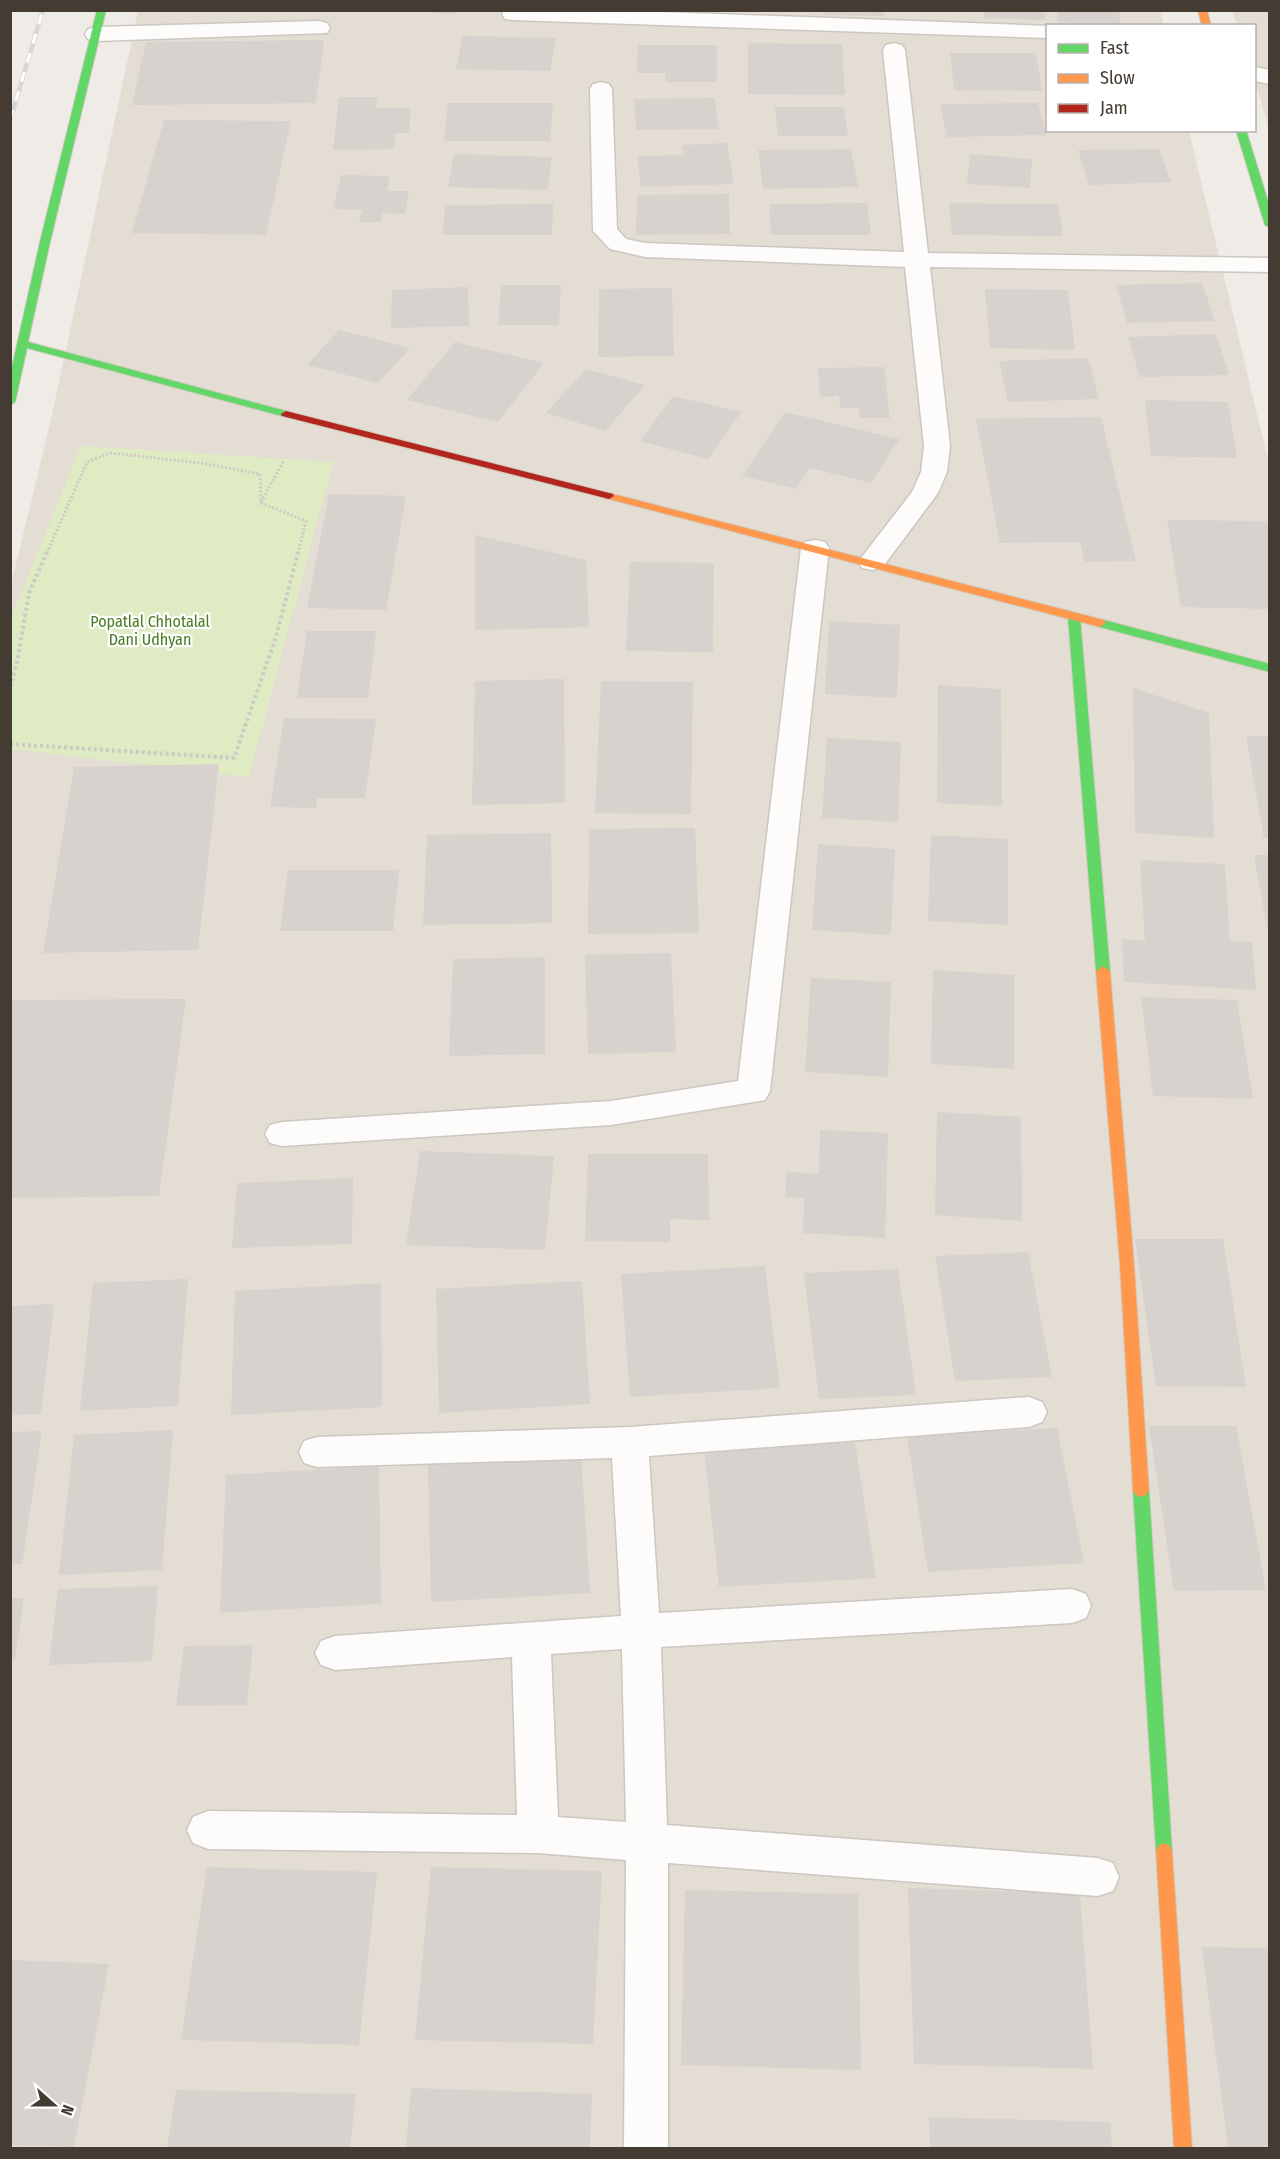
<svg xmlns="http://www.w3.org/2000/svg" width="1280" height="2159" font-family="'Fira Sans Condensed',sans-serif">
<rect width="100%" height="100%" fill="#efebe6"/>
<g fill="#e4ddd3">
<polygon points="138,11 1160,11 1164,25 1048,26 1048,130 1189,131 1269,464 1269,2148 11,2148 11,585 52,415"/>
<polygon points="1232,11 1269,11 1269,129 1255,81 1254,26 1237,25"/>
</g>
<polygon fill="#dfebc3" points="81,446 333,462 249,777 11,749 11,618"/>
<g fill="#d7d2cd">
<polygon points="424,10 455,10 454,14 424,12"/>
<polygon points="823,10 884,10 884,16 823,15"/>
<polygon points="983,10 1044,10 1045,20 984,18"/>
<polygon points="1057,10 1119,10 1120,24 1058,22"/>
<polygon points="463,36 556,38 550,71 456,69"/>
<polygon points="324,40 316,103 132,105 146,42"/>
<polygon points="748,43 842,44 845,95 748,94"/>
<polygon points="638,45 717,45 717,82 666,82 665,73 637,73"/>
<polygon points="950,53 1036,53 1042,91 954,90"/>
<polygon points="339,97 377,97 376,108 411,108 409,133 395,133 394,149 333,150"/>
<polygon points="715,98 718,129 636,130 634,99"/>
<polygon points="448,103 553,103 550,141 444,141"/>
<polygon points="1038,103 1046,135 947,137 940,104"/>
<polygon points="775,107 844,107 848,136 778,136"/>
<polygon points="164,120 291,121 266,235 132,233"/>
<polygon points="727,143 734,184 641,187 637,156 684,155 682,145"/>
<polygon points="851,149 858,187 763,189 758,150"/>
<polygon points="1159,149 1171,182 1089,185 1078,150"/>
<polygon points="454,154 552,157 547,190 448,187"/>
<polygon points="970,154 1032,159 1030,188 967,184"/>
<polygon points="341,175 390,176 387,191 409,191 405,214 383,213 380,222 359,222 362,210 333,209"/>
<polygon points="729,194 730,234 636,235 637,195"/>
<polygon points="867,203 871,235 771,235 769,204"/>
<polygon points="949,203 1058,204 1063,236 952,235"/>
<polygon points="553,204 552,235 443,235 445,205"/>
<polygon points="1202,283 1215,321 1127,323 1116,285"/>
<polygon points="501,285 561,285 559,325 498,325"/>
<polygon points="468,287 469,326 391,328 392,290"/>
<polygon points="672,288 674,356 598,357 599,289"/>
<polygon points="985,289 1068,290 1075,350 990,348"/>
<polygon points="339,330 410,348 378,383 307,365"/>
<polygon points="1216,334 1229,375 1140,377 1128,337"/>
<polygon points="455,342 544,363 498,422 407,400"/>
<polygon points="1088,358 1099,399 1008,402 999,361"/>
<polygon points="884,367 890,418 859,418 859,408 840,408 839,396 820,397 818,368"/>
<polygon points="586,369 645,385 605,431 546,413"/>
<polygon points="673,396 741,412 708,459 640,441"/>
<polygon points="1145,400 1228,402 1237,458 1151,456"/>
<polygon points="785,412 899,439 871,483 810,468 796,489 742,476"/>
<polygon points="1101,417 1136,561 1085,562 1080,542 1000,543 976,419"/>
<polygon points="329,494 406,496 386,610 307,608"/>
<polygon points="1167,520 1267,521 1270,534 1270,609 1181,607"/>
<polygon points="475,535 586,560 589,627 475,630"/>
<polygon points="630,562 714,563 713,652 626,651"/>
<polygon points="829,621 900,625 897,698 825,694"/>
<polygon points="307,631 376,631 368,698 297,698"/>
<polygon points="564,679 565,803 472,805 475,681"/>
<polygon points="601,681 693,682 691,814 595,813"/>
<polygon points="938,685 1001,689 1002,806 937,803"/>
<polygon points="1133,688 1209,713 1214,838 1135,833"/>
<polygon points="284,718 376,719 365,798 317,798 316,808 270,807"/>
<polygon points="1246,736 1270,736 1270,838 1264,838"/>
<polygon points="827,738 901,742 898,822 822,818"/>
<polygon points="219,764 198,950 43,953 74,767"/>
<polygon points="695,828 699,933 588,934 589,829"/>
<polygon points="551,833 552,923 423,925 427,835"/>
<polygon points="931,835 1008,839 1008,925 928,921"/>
<polygon points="818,844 895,849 891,935 812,930"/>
<polygon points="1254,855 1270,855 1270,933 1268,933"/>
<polygon points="1140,860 1225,864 1230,941 1252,942 1256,990 1124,982 1122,939 1145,941"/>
<polygon points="288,870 399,870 393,931 280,931"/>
<polygon points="671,953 676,1052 588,1054 585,955"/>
<polygon points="545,957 545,1054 449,1056 453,959"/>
<polygon points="933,970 1014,975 1014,1069 931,1064"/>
<polygon points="811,978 891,982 888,1077 805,1072"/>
<polygon points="1141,997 1237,1000 1253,1099 1153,1096"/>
<polygon points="186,999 159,1196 10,1198 10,1000"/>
<polygon points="937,1112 1021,1117 1022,1221 935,1215"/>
<polygon points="820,1130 888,1133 885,1238 803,1233 804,1198 785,1197 787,1172 819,1174"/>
<polygon points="420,1151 554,1156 545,1250 406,1245"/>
<polygon points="588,1154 708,1154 709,1220 670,1219 670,1242 585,1241"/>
<polygon points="353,1178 352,1244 232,1248 237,1183"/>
<polygon points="1135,1239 1223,1239 1246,1387 1156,1386"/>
<polygon points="1028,1252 1052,1377 955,1381 935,1256"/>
<polygon points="765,1266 780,1388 630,1397 621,1274"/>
<polygon points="898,1269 916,1395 819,1399 804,1273"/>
<polygon points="188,1279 178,1406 80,1411 93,1283"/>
<polygon points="582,1281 590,1404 439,1413 436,1289"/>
<polygon points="381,1283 382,1407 231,1415 235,1291"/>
<polygon points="54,1304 41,1414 10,1415 10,1306"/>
<polygon points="1149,1426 1236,1426 1266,1590 1174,1591"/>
<polygon points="1057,1428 1084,1563 928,1572 907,1436"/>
<polygon points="173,1430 162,1570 59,1575 74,1435"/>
<polygon points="42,1431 22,1564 10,1564 10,1432"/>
<polygon points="855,1442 876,1578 719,1587 704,1450"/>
<polygon points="581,1455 590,1593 431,1602 428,1464"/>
<polygon points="379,1466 381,1604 220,1613 226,1475"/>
<polygon points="158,1586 152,1661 49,1665 58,1589"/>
<polygon points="10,1598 24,1598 15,1660 10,1660"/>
<polygon points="253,1645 247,1705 176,1706 184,1646"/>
<polygon points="207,1867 377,1872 359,2045 181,2040"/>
<polygon points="431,1867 602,1871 593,2044 415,2040"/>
<polygon points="908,1888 1080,1894 1093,2069 914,2064"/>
<polygon points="685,1890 858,1894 861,2070 681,2065"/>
<polygon points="1202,1947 1270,1948 1270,2148 1228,2148"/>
<polygon points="10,1960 109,1964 74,2147 10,2145"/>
<polygon points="411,2088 592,2094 590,2148 406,2148"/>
<polygon points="176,2090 356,2094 350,2148 167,2148"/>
<polygon points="929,2117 1110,2122 1112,2148 930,2148"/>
</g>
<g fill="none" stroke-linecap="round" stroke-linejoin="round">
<g stroke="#cbc7c2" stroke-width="3">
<g id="street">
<polygon points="505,10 607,10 1052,26 1048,26 1048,38 513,20 505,19 502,14"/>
<polygon points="319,21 327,23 330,28 327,33 96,41 88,39 85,34 88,29 96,27"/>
<polygon points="894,43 902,45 905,50 928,253 1270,258 1270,272 930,267 950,446 947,472 938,493 882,568 872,570 862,568 858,562 912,492 921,472 924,446 905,267 645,257 610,249 593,231 590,89 593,84 601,82 609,84 612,89 617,229 626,239 645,243 904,252 883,50 886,45"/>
<polygon points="1254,67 1270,70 1270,84 1254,81"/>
<polygon points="815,540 825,542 829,548 770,1091 765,1100 611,1125 282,1146 270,1143 265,1134 270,1125 282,1122 611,1101 738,1081 801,548 805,542"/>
<path d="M1029,1397L1042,1402L1047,1412L1042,1422L1029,1427L649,1456L659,1613L1072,1589L1086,1594L1091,1606L1086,1618L1072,1623L661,1647L667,1825L1098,1858L1113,1863L1119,1877L1113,1891L1098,1896L668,1863V2148H624L626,1860L538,1853L208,1849L193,1843L187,1830L193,1817L208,1811L517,1815L512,1657L335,1670L321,1665L315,1653L321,1641L335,1636L621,1616L612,1458L317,1467L304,1463L299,1452L304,1441L317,1437L630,1427ZM622,1649L626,1822L558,1817L551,1654Z"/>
</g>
</g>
<g stroke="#d1cbbf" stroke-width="2">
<g id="fast">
<polygon points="97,10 106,10 50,242 28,342 290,412 290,416 282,416 27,348 15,402 10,405 10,376 40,242"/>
<polygon points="1236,130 1246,130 1270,208 1270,228 1265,225"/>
<polygon points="1074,613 1080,617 1110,971 1103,976 1096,971 1068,617"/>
<polygon points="1100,619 1270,664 1270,672 1096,626 1096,620"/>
<polygon points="1141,1485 1146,1487 1149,1491 1172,1851 1170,1856 1164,1859 1158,1856 1156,1851 1133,1491 1136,1487"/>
</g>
</g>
<g stroke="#d1cbbf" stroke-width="2">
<g id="slow">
<polygon points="1198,10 1207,10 1211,26 1202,26"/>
<polygon points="609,493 1104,620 1106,623 1100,627 605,498 604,496"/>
<polygon points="1103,966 1110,971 1134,1265 1149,1491 1146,1495 1141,1497 1136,1495 1133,1491 1120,1265 1096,971"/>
<polygon points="1164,1843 1170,1846 1172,1851 1192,2148 1174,2148 1156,1851 1158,1846"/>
</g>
</g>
<g stroke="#d1cbbf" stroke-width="2">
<polygon id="jam" points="286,411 613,494 614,496 609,499 282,416 281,414"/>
</g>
<g stroke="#cdcac5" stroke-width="3" stroke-dasharray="2 2" stroke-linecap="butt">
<polyline points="261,502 284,460"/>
<polyline points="261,503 306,521 298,553"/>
<polyline points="47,553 87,462 110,453 201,463 260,474 261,503"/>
</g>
<g stroke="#cdcac5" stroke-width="4" stroke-dasharray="3 3" stroke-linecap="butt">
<polyline points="10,687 17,663 29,593 47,552"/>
<polyline points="10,744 234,758 276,637 298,552"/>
</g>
<use href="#street" fill="#fdfcfb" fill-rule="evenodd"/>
<use href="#fast" fill="#63d668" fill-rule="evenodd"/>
<use href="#slow" fill="#ff974d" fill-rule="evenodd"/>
<use href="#jam" fill="#b3261e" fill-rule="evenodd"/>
<g stroke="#d8d7d7" stroke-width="4.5">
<polyline id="rail" points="10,120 43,10"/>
</g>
<use href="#rail" stroke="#fff" stroke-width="3" stroke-dasharray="10" stroke-linecap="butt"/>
</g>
<g text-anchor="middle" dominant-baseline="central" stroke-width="4.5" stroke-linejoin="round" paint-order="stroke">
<g font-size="16" fill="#4a7a22" stroke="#fff">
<text x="150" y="621">Popatlal Chhotalal<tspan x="150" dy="18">Dani Udhyan</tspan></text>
</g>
</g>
<rect width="1280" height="2159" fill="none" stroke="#443c32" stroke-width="24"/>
<rect x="1046" y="24" width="210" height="108" fill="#ffffff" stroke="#b4b1ad" stroke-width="1.5"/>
<rect x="1058" y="44" width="30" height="9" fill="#63d668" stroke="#b4b1ad" stroke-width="1.5"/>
<text x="1100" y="54" font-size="18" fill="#443c32">Fast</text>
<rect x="1058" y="74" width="30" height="9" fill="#ff974d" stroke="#b4b1ad" stroke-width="1.5"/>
<text x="1100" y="84" font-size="18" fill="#443c32">Slow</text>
<rect x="1058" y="104" width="30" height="9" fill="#b3261e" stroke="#b4b1ad" stroke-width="1.5"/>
<text x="1100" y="114" font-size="18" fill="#443c32">Jam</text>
<g transform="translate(54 2105) rotate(111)" stroke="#ffffff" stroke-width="4.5" paint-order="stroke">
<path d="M0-4.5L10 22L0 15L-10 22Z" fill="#443c32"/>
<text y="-9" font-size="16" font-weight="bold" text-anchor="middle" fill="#443c32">N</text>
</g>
</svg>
